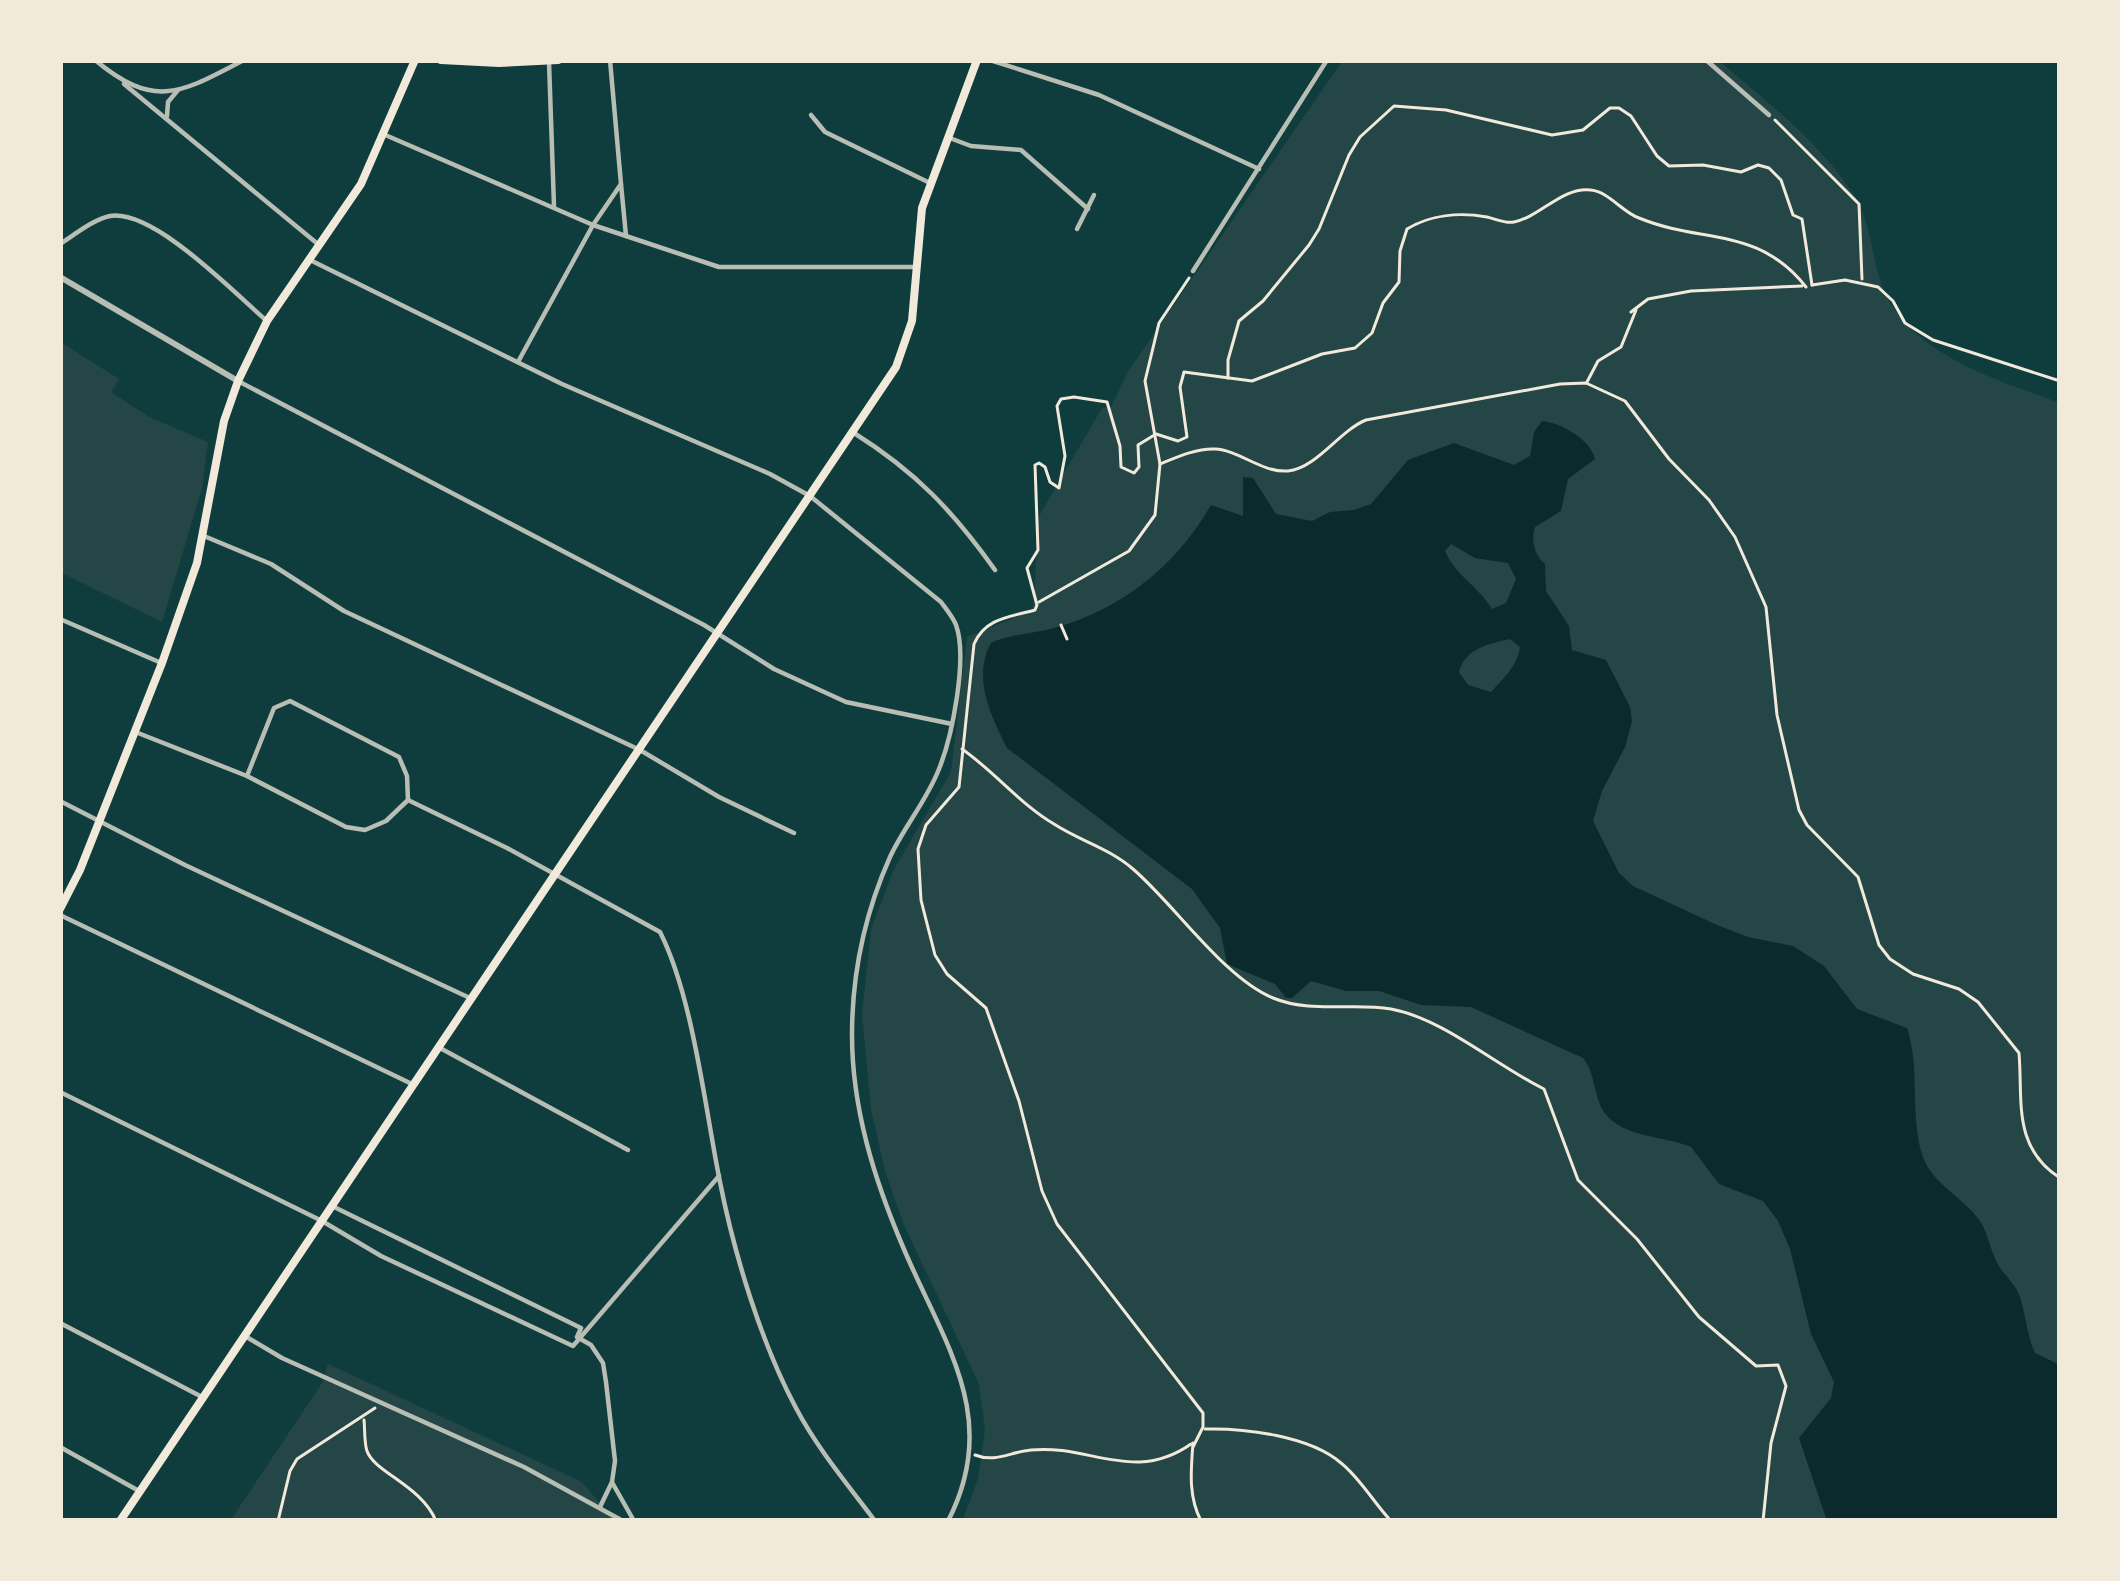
<svg xmlns="http://www.w3.org/2000/svg" width="2120" height="1581" font-family="'DejaVu Sans',sans-serif">
<rect width="100%" height="100%" fill="#0f3d3e"/>
<g fill="#244646">
<path d="M1343,60H1718C1766,101 1821,143 1855,197C1873,226 1871,262 1885,293C1916,357 1998,380 2060,403V1521H962L978,1479L985,1430L979,1384L903,1223L885,1171L871,1109L862,1015L871,929L893,871L951,772L967,637L1033,610L1039,516L1102,408L1111,407L1129,370Z"/>
<polygon points="62,343 119,379 111,392 149,417 208,442 202,488 162,622 60,572"/>
<polygon points="328,1364 582,1482 615,1521 230,1521 322,1383"/>
</g>
<path fill="#0a2a2b" fill-rule="evenodd" d="M1542,421C1562,423 1591,440 1595,459L1568,479L1561,511L1535,527C1531,540 1534,555 1545,564L1546,591L1569,626L1572,650L1606,660L1630,707L1632,721L1625,747L1602,791L1593,821L1619,873L1633,886L1717,925L1748,937L1793,946L1824,966L1857,1009L1907,1028C1921,1070 1909,1117 1923,1157C1933,1186 1968,1199 1983,1226C1988,1237 1991,1250 1996,1261C2003,1275 2017,1284 2021,1300C2026,1318 2027,1335 2035,1353L2060,1365V1521H1827L1799,1438L1831,1398L1834,1382L1811,1334L1790,1249L1778,1221L1763,1201L1719,1184L1691,1147C1666,1136 1622,1138 1604,1112C1593,1095 1596,1074 1583,1058L1471,1007L1421,1005L1379,991H1346L1311,981L1292,998H1286L1275,984L1227,964L1220,928L1192,889L1007,748C991,716 972,678 991,643C1009,634 1034,634 1054,628C1121,610 1177,565 1211,505L1243,516V477L1253,478L1276,514L1312,521L1330,512L1354,510L1371,504L1408,460L1454,443L1514,465L1530,456L1534,432ZM1451,544L1475,558L1508,563L1516,579L1506,603L1492,609C1479,587 1455,575 1445,551ZM1510,639L1520,647C1518,665 1503,679 1491,692L1468,685L1459,672C1465,648 1489,644 1510,639Z"/>
<g fill="none" stroke-linecap="round" stroke-linejoin="round">
<g stroke="#f1e9da" stroke-width="3">
<polyline points="1775,120 1859,204 1862,279"/>
<polyline points="1812,285 1845,280 1878,287 1893,301 1905,323 1933,340 2060,381"/>
<polyline points="1631,312 1648,299 1691,291 1802,286"/>
<polyline points="1228,378 1228,360 1239,321 1263,301 1309,245 1319,229 1349,155 1360,137 1394,106 1446,110 1552,135 1583,130 1610,108 1619,108 1631,116 1657,156 1669,166 1703,165 1741,172 1758,165 1769,168 1781,180 1793,215 1802,219 1812,285"/>
<polyline points="1587,382 1598,361 1621,347 1636,310"/>
<path d="M1160,464C1177,457 1197,448 1215,449C1239,450 1262,473 1288,471C1317,468 1339,431 1366,420L1560,384L1586,383L1625,401L1669,459L1709,500L1735,537L1766,607L1777,715L1799,810L1807,825L1858,877L1879,945L1890,959L1913,974L1959,989L1978,1002L2019,1053C2023,1101 2012,1147 2060,1178"/>
<polyline points="1039,602 1129,551 1155,515 1160,464 1145,381 1159,323 1189,278"/>
<polyline points="1061,625 1067,639"/>
<path d="M962,749C995,772 1020,804 1054,824C1080,841 1109,848 1133,869C1175,905 1224,978 1273,998C1312,1014 1352,1002 1391,1009C1444,1019 1495,1065 1544,1089L1578,1180L1637,1239L1699,1317L1756,1366L1778,1365L1786,1386L1771,1443L1763,1521"/>
<path d="M364,1420C365,1429 364,1442 367,1451C374,1472 422,1486 436,1521"/>
<path d="M1205,1429C1245,1428 1310,1436 1341,1463C1360,1478 1374,1503 1391,1521"/>
<path d="M975,1455C995,1463 1010,1452 1031,1450C1089,1444 1134,1484 1191,1444"/>
<polyline points="278,1521 290,1471 297,1459 375,1408"/>
<path d="M1201,1521C1188,1496 1191,1470 1193,1443V1447L1203,1427V1413L1057,1224L1042,1191L1019,1101L986,1008L947,974L935,955L921,900L918,849L926,825L959,787L974,644C985,618 1010,617 1035,610L1037,605L1027,568L1038,550L1035,465L1039,463L1045,467L1050,482L1059,488L1065,456L1057,406L1061,399L1074,397L1107,402L1120,446L1121,467L1134,473L1139,467L1138,445L1156,434L1178,441L1187,437L1180,387L1184,372L1252,381L1322,354L1355,348L1372,333L1383,303L1399,282L1400,251L1407,229C1430,215 1459,212 1487,217C1496,219 1506,224 1514,222C1540,217 1563,186 1591,190C1609,192 1622,212 1639,218C1702,244 1758,226 1806,287"/>
</g>
<g stroke="#b8beb3" stroke-width="4.5">
<path d="M95,60C155,110 181,93 244,60"/>
<polyline points="990,60 1099,95 1259,169"/>
<polyline points="1706,60 1769,115"/>
<polyline points="549,62 554,206"/>
<polyline points="124,84 319,245"/>
<polyline points="811,115 825,132 930,183"/>
<polyline points="167,116 168,102 178,90"/>
<polyline points="383,134 593,225 626,236"/>
<polyline points="947,137 971,146 1021,150 1088,209"/>
<polyline points="621,184 626,236 719,267 914,267"/>
<polyline points="1077,229 1094,195"/>
<path d="M60,244C74,235 94,219 110,216C154,209 234,293 267,321"/>
<path d="M310,260L562,384L770,474L810,496L941,602C946,609 953,617 956,625C968,658 952,737 939,769C927,800 904,827 890,857C865,913 852,973 852,1035C852,1108 874,1179 903,1247C943,1342 1002,1417 948,1521"/>
<polyline points="1193,271 1327,60"/>
<polyline points="518,362 593,225 621,184 610,60"/>
<polyline points="238,381 704,625 774,669 846,702 952,724"/>
<path d="M854,433C916,472 953,511 995,570"/>
<polyline points="204,536 271,564 344,611 640,750 719,797 794,833"/>
<polyline points="60,619 159,662"/>
<path d="M138,733L247,776L346,827L365,830L386,821L408,800L507,848L660,932C693,997 705,1108 720,1182C734,1253 761,1343 796,1408C817,1448 848,1485 875,1521"/>
<polyline points="247,776 274,708 290,701 399,757 407,776 408,800"/>
<polyline points="60,801 185,865 472,999"/>
<polyline points="60,915 412,1084"/>
<polyline points="440,1048 628,1150"/>
<polyline points="60,1092 322,1221 381,1256 573,1346 719,1176"/>
<polyline points="332,1206 581,1328 577,1337 591,1345 603,1363 606,1382 615,1461 612,1482 600,1507"/>
<polyline points="60,1323 204,1398"/>
<polyline points="245,1336 282,1358 524,1467 623,1521"/>
<polyline points="60,1447 139,1491"/>
<polyline points="613,1484 634,1521"/>
</g>
<polyline stroke="#b8beb3" stroke-width="6" points="60,277 238,381"/>
<g stroke="#f1e9da" stroke-width="8">
<polyline points="441,60 499,63 558,60"/>
<polyline points="60,909 80,870 162,663 197,563 224,421 238,381 267,321 361,184 415,60"/>
<polyline points="120,1521 896,367 912,321 922,208 977,60"/>
</g>
</g>
<rect width="2120" height="1581" fill="none" stroke="#f1e9da" stroke-width="126"/>
</svg>
